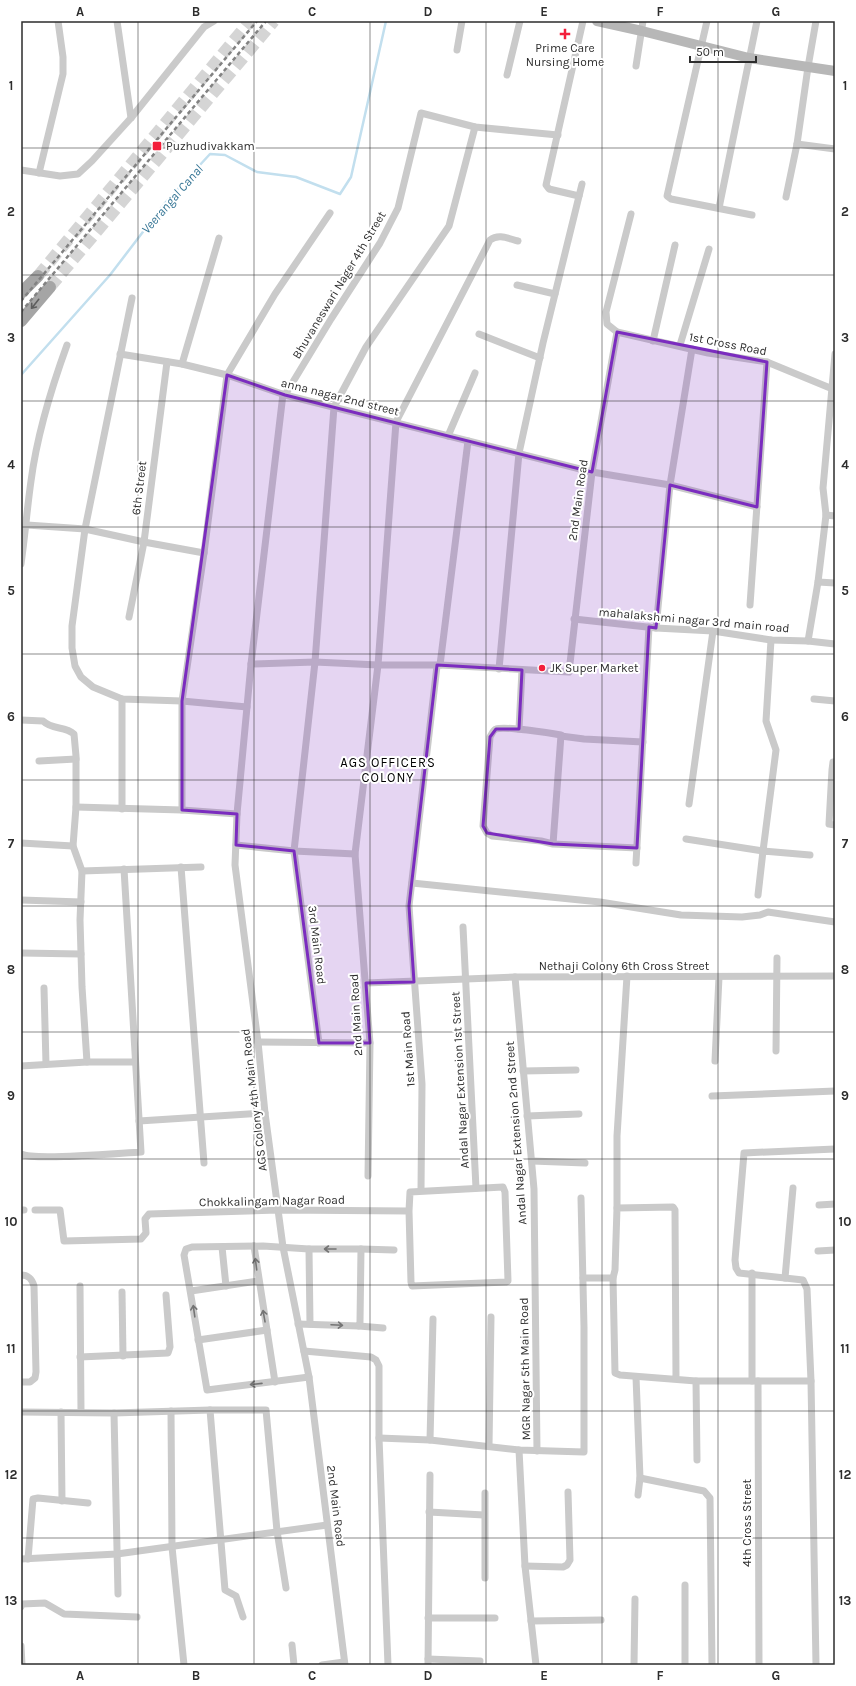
<svg xmlns="http://www.w3.org/2000/svg" width="856" height="1686" font-family="Karla,sans-serif">
<rect width="100%" height="100%" fill="#fff"/>
<g fill="none" stroke-linecap="round" stroke-linejoin="round">
<polyline stroke="#c2dfee" stroke-width="2.5" points="21,375 110,275 165,203 210,154 225,155 257,172 296,177 340,194 351,177 386,21"/>
<g stroke="#d5d5d5" stroke-width="12" stroke-dasharray="12 6" stroke-linecap="butt">
<polyline points="38,276 250,21"/>
<polyline points="50,287 274,21"/>
</g>
<g stroke="#cacaca" stroke-width="7">
<polyline points="117,21 131,118"/>
<polyline points="707,21 667,196 671,199 752,215"/>
<polyline points="457,50 462,21"/>
<polyline points="636,66 643,21"/>
<polyline points="507,75 520,21"/>
<polyline points="797,144 835,149"/>
<polyline points="21,170 60,176 78,174 92,161 131,118 204,27 214,21"/>
<polyline points="39,173 63,74 63,57 58,21"/>
<polyline points="579,196 549,189 546,185 583,21"/>
<polyline points="786,197 797,144 808,67 816,21"/>
<polyline points="719,208 757,21"/>
<polyline points="631,214 606,312 607,324 617,332 708,353 767,362 835,390"/>
<polyline points="517,285 555,294"/>
<polyline points="132,298 85,529 72,626 72,648 75,666 81,677 93,687 122,699 182,701 247,707"/>
<polyline points="479,334 540,358"/>
<polyline points="653,341 675,245"/>
<polyline points="680,345 709,249"/>
<polyline points="120,354 182,364 227,375 285,395 592,472 670,485 757,507"/>
<polyline points="182,364 219,238"/>
<polyline points="283,394 251,664 237,814 235,865 258,1042 265,1113 283,1247 309,1377 345,1665"/>
<polyline points="285,395 331,319 380,243 398,208 421,113 475,127 558,135"/>
<polyline points="448,436 475,373"/>
<polyline points="826,515 835,516"/>
<polyline points="27,525 85,529 144,542 204,553"/>
<path d="M21,564C25,536 27,509 31,481C37,435 51,389 67,345"/>
<polyline points="818,582 835,583"/>
<polyline points="750,605 767,362"/>
<polyline points="129,617 144,542 167,362"/>
<polyline points="574,619 656,628 713,631 771,640 808,641 835,644"/>
<polyline points="656,628 670,485 692,349"/>
<polyline points="808,641 818,582 826,515 823,488 835,354"/>
<polyline points="251,664 315,662 378,665 440,665 569,672 592,472 617,332"/>
<polyline points="440,665 468,441"/>
<polyline points="499,669 519,453 543,343 582,184"/>
<polyline points="814,699 835,701"/>
<path d="M21,720L43,721C52,730 65,726 74,734L76,756V807L73,846L82,871L80,920L82,987L87,1062"/>
<polyline points="519,729 522,670"/>
<polyline points="561,736 584,739 643,742"/>
<polyline points="39,761 76,759"/>
<polyline points="835,762 833,762 832,770 829,824 835,825"/>
<polyline points="689,804 713,631"/>
<polyline points="76,807 182,810 237,814"/>
<polyline points="122,809 122,699"/>
<polyline points="182,810 182,701 204,553 227,375 275,294 330,213"/>
<polyline points="686,839 763,851 776,750 766,721 771,640"/>
<polyline points="21,843 73,846"/>
<path d="M553,844L561,735C549,733 504,726 496,729C493,730 492,734 490,737L483,826L487,833L492,836L541,841L553,844L637,848"/>
<polyline points="236,845 294,851 355,854"/>
<polyline points="636,863 649,627"/>
<polyline points="181,867 204,1163"/>
<polyline points="82,871 201,867"/>
<polyline points="412,883 600,902 681,915 742,917 760,915 768,912 835,922"/>
<polyline points="758,895 763,851 810,855"/>
<polyline points="21,900 81,902"/>
<polyline points="463,927 476,1188"/>
<polyline points="21,953 81,954"/>
<polyline points="515,977 534,1189 537,1451"/>
<polyline points="366,983 515,977 835,976"/>
<polyline points="44,988 46,1064"/>
<polyline points="258,1042 370,1043"/>
<polyline points="319,1043 294,851 315,662 334,407 366,347 449,226 475,127"/>
<polyline points="776,1051 777,958"/>
<polyline points="715,1061 719,977"/>
<polyline points="21,1066 87,1062 135,1062"/>
<polyline points="523,1071 576,1070"/>
<polyline points="712,1096 835,1091"/>
<polyline points="527,1116 579,1114"/>
<polyline points="139,1121 265,1113"/>
<path d="M21,1154C35,1161 120,1153 141,1152L124,869"/>
<polyline points="532,1161 585,1163"/>
<path d="M368,1176L370,1043L355,854L378,665L396,422L490,240C499,233 509,239 518,241"/>
<polyline points="793,1188 785,1278 803,1280 807,1289 811,1381 816,1665"/>
<polyline points="421,1190 422,1084 409,906 437,666"/>
<polyline points="819,1205 835,1204"/>
<polyline points="617,1208 617,1136 627,976"/>
<polyline points="21,1210 24,1210"/>
<polyline points="35,1210 60,1210 64,1241 141,1239 146,1233 145,1219 149,1214 278,1210 409,1211 411,1282 412,1286 506,1282 508,1281 505,1192 503,1187 410,1192 409,1211"/>
<polyline points="254,1246 275,1382"/>
<polyline points="222,1247 226,1286"/>
<polyline points="309,1249 310,1324"/>
<polyline points="361,1249 394,1250"/>
<polyline points="818,1251 835,1250"/>
<path d="M21,1275C29,1275 32,1279 34,1286L36,1372L35,1378L30,1382H21"/>
<polyline points="583,1278 613,1278"/>
<polyline points="785,1278 739,1273 736,1268 735,1260 744,1153 835,1149"/>
<polyline points="80,1286 81,1412"/>
<polyline points="191,1291 258,1281"/>
<polyline points="122,1292 123,1356"/>
<polyline points="298,1324 359,1326 360,1322 361,1249 309,1249 263,1246 192,1247 186,1249 184,1255 207,1390 309,1377"/>
<polyline points="359,1326 383,1328"/>
<polyline points="198,1340 267,1330"/>
<polyline points="304,1351 371,1357 376,1360 379,1366 379,1438 388,1665"/>
<polyline points="80,1357 168,1353 170,1347 166,1295"/>
<polyline points="636,1377 640,1478 638,1495"/>
<polyline points="676,1378 675,1210 673,1207 617,1208 615,1270 613,1278 615,1373 620,1375 696,1381 811,1381"/>
<polyline points="696,1381 697,1460"/>
<polyline points="752,1381 752,1273"/>
<polyline points="758,1381 759,1665"/>
<polyline points="210,1410 225,1590 236,1596 243,1617"/>
<polyline points="171,1411 172,1547 184,1665"/>
<polyline points="21,1412 114,1413 210,1410 266,1410 277,1531 286,1588"/>
<polyline points="61,1412 62,1501"/>
<polyline points="114,1413 118,1594"/>
<polyline points="379,1438 430,1440 519,1450 584,1452 584,1327 581,1198"/>
<polyline points="430,1440 433,1319"/>
<polyline points="489,1446 491,1317"/>
<polyline points="519,1450 525,1566 536,1665"/>
<polyline points="640,1478 704,1491 710,1498 712,1665"/>
<polyline points="485,1493 485,1578"/>
<polyline points="429,1512 484,1515"/>
<polyline points="21,1559 117,1554 327,1525"/>
<polyline points="28,1559 33,1499 38,1498 88,1503"/>
<polyline points="525,1566 563,1567 567,1565 570,1560 568,1492"/>
<polyline points="21,1607 22,1604 45,1603 64,1614 137,1617"/>
<polyline points="428,1618 495,1618"/>
<polyline points="531,1621 601,1620"/>
<polyline points="292,1645 294,1665"/>
<polyline points="21,1646 22,1665"/>
<polyline points="428,1659 480,1661"/>
<polyline points="322,1665 344,1662"/>
<polyline points="428,1665 430,1475"/>
<polyline points="634,1665 635,1599"/>
<polyline points="685,1665 685,1585"/>
</g>
<polyline stroke="#b7b7b7" stroke-width="10" points="597,21 642,31 749,58 835,71"/>
<g stroke="#a5a5a5" stroke-width="12">
<polyline points="21,293 38,276"/>
<polyline points="21,321 50,287"/>
</g>
<g stroke="#828282" stroke-width="2.5" stroke-dasharray="4 3" stroke-linecap="butt">
<polyline points="21,301 257,21"/>
<polyline points="21,312 266,21"/>
</g>
</g>
<defs><path id="oneway-shaft" d="M-6 0H5M1.5-3L5.5 0L1.5 3" fill="none" stroke-width="1.6" stroke-linecap="round" stroke-linejoin="round"/></defs>
<use stroke="#5d5d5d" href="#oneway-shaft" transform="translate(35 304) rotate(129)"/>
<g stroke="#747474">
<use href="#oneway-shaft" transform="translate(330 1249) rotate(-180)"/>
<use href="#oneway-shaft" transform="translate(256 1264) rotate(-97)"/>
<use href="#oneway-shaft" transform="translate(194 1311) rotate(-98)"/>
<use href="#oneway-shaft" transform="translate(264 1316) rotate(-100)"/>
<use href="#oneway-shaft" transform="translate(337 1325) rotate(3)"/>
<use href="#oneway-shaft" transform="translate(256 1384) rotate(174)"/>
</g>
<path fill="#7b2cbf" fill-opacity="0.2" stroke="#7b2cbf" stroke-width="3" stroke-linejoin="round" d="M617,332L767,362L757,507L670,485L656,628L649,627L637,848L553,844L487,833L483,826L490,737L496,729H519L522,670L437,665L409,906L414,982L366,983L370,1043H319L294,851L236,845L237,814L182,810V701L227,375L285,395L592,472Z"/>
<path fill="none" stroke="#2d2d2d" stroke-width="1" stroke-opacity="0.55" d="M138,21V1665M254,21V1665M370,21V1665M486,21V1665M602,21V1665M718,21V1665M21,148H835M21,275H835M21,401H835M21,527H835M21,654H835M21,780H835M21,906H835M21,1032H835M21,1159H835M21,1285H835M21,1411H835M21,1538H835"/>
<g fill="#f31f3b" stroke="#fff" stroke-width="1.5">
<path d="M563 28h4v4h4v4h-4v4h-4v-4h-4v-4h4z"/>
<rect x="152" y="141" width="10" height="10" rx="2"/>
<circle cx="542" cy="668" r="4"/>
</g>
<g text-anchor="middle" dominant-baseline="central" stroke-width="4" stroke-linejoin="round" paint-order="stroke">
<g font-size="12" fill="#2d2d2d" stroke="#fff" text-anchor="start">
<text x="565" y="48" text-anchor="middle">Prime Care<tspan x="565" dy="14">Nursing Home</tspan></text>
<text x="166" y="146">Puzhudivakkam</text>
<text x="550" y="668">JK Super Market</text>
</g>
<g font-size="12" fill="#2d2d2d" stroke="#fff">
<text transform="translate(339 285) rotate(-59)">Bhuvaneswari Nager 4th Street</text>
<text transform="translate(728 344) rotate(11)">1st Cross Road</text>
<text transform="translate(340 397) rotate(14)">anna nagar 2nd street</text>
<text transform="translate(139 488) rotate(-83)">6th Street</text>
<text transform="translate(578 500) rotate(-82)">2nd Main Road</text>
<text transform="translate(694 620) rotate(5)">mahalakshmi nagar 3rd main road</text>
<text transform="translate(317 945) rotate(83)">3rd Main Road</text>
<text x="624" y="966">Nethaji Colony 6th Cross Street</text>
<text transform="translate(356 1015) rotate(-93)">2nd Main Road</text>
<text transform="translate(408 1049) rotate(-94)">1st Main Road</text>
<text transform="translate(460 1080) rotate(-93)">Andal Nagar Extension 1st Street</text>
<text transform="translate(254 1100) rotate(-97)">AGS Colony 4th Main Road</text>
<text transform="translate(516 1133) rotate(-94)">Andal Nagar Extension 2nd Street</text>
<text transform="translate(272 1201) rotate(-1)">Chokkalingam Nagar Road</text>
<text transform="translate(525 1369) rotate(-91)">MGR Nagar 5th Main Road</text>
<text transform="translate(336 1506) rotate(83)">2nd Main Road</text>
<text transform="translate(747 1523) rotate(-90)">4th Cross Street</text>
</g>
<g font-size="13" font-style="italic" fill="#357595" stroke="#fff">
<text transform="translate(172 199) rotate(-49)">Veerangal Canal</text>
</g>
<g font-size="13" letter-spacing="1" fill="#000" stroke="#fff">
<text x="388" y="762">AGS OFFICERS<tspan x="388" dy="15">COLONY</tspan></text>
</g>
</g>
<rect width="856" height="1686" fill="none" stroke="#ffffff" stroke-width="44"/>
<path d="M690 56v6h66v-6" fill="none" stroke="#2d2d2d" stroke-width="2"/>
<text x="696" y="56" font-size="12" fill="#2d2d2d" stroke="#ffffff" stroke-width="3" paint-order="stroke">50 m</text>
<rect x="22" y="22" width="812" height="1642" fill="none" stroke="#2d2d2d" stroke-width="1.5"/>
<g font-size="13" text-anchor="middle" font-weight="bold" fill="#2d2d2d">
<text x="80" y="16">A</text>
<text x="196" y="16">B</text>
<text x="312" y="16">C</text>
<text x="428" y="16">D</text>
<text x="544" y="16">E</text>
<text x="660" y="16">F</text>
<text x="776" y="16">G</text>
<text x="11" y="90">1</text>
<text x="845" y="90">1</text>
<text x="11" y="216">2</text>
<text x="845" y="216">2</text>
<text x="11" y="342">3</text>
<text x="845" y="342">3</text>
<text x="11" y="469">4</text>
<text x="845" y="469">4</text>
<text x="11" y="595">5</text>
<text x="845" y="595">5</text>
<text x="11" y="721">6</text>
<text x="845" y="721">6</text>
<text x="11" y="848">7</text>
<text x="845" y="848">7</text>
<text x="11" y="974">8</text>
<text x="845" y="974">8</text>
<text x="11" y="1100">9</text>
<text x="845" y="1100">9</text>
<text x="11" y="1226">10</text>
<text x="845" y="1226">10</text>
<text x="11" y="1353">11</text>
<text x="845" y="1353">11</text>
<text x="11" y="1479">12</text>
<text x="845" y="1479">12</text>
<text x="11" y="1605">13</text>
<text x="845" y="1605">13</text>
<text x="80" y="1680">A</text>
<text x="196" y="1680">B</text>
<text x="312" y="1680">C</text>
<text x="428" y="1680">D</text>
<text x="544" y="1680">E</text>
<text x="660" y="1680">F</text>
<text x="776" y="1680">G</text>
</g>
</svg>
